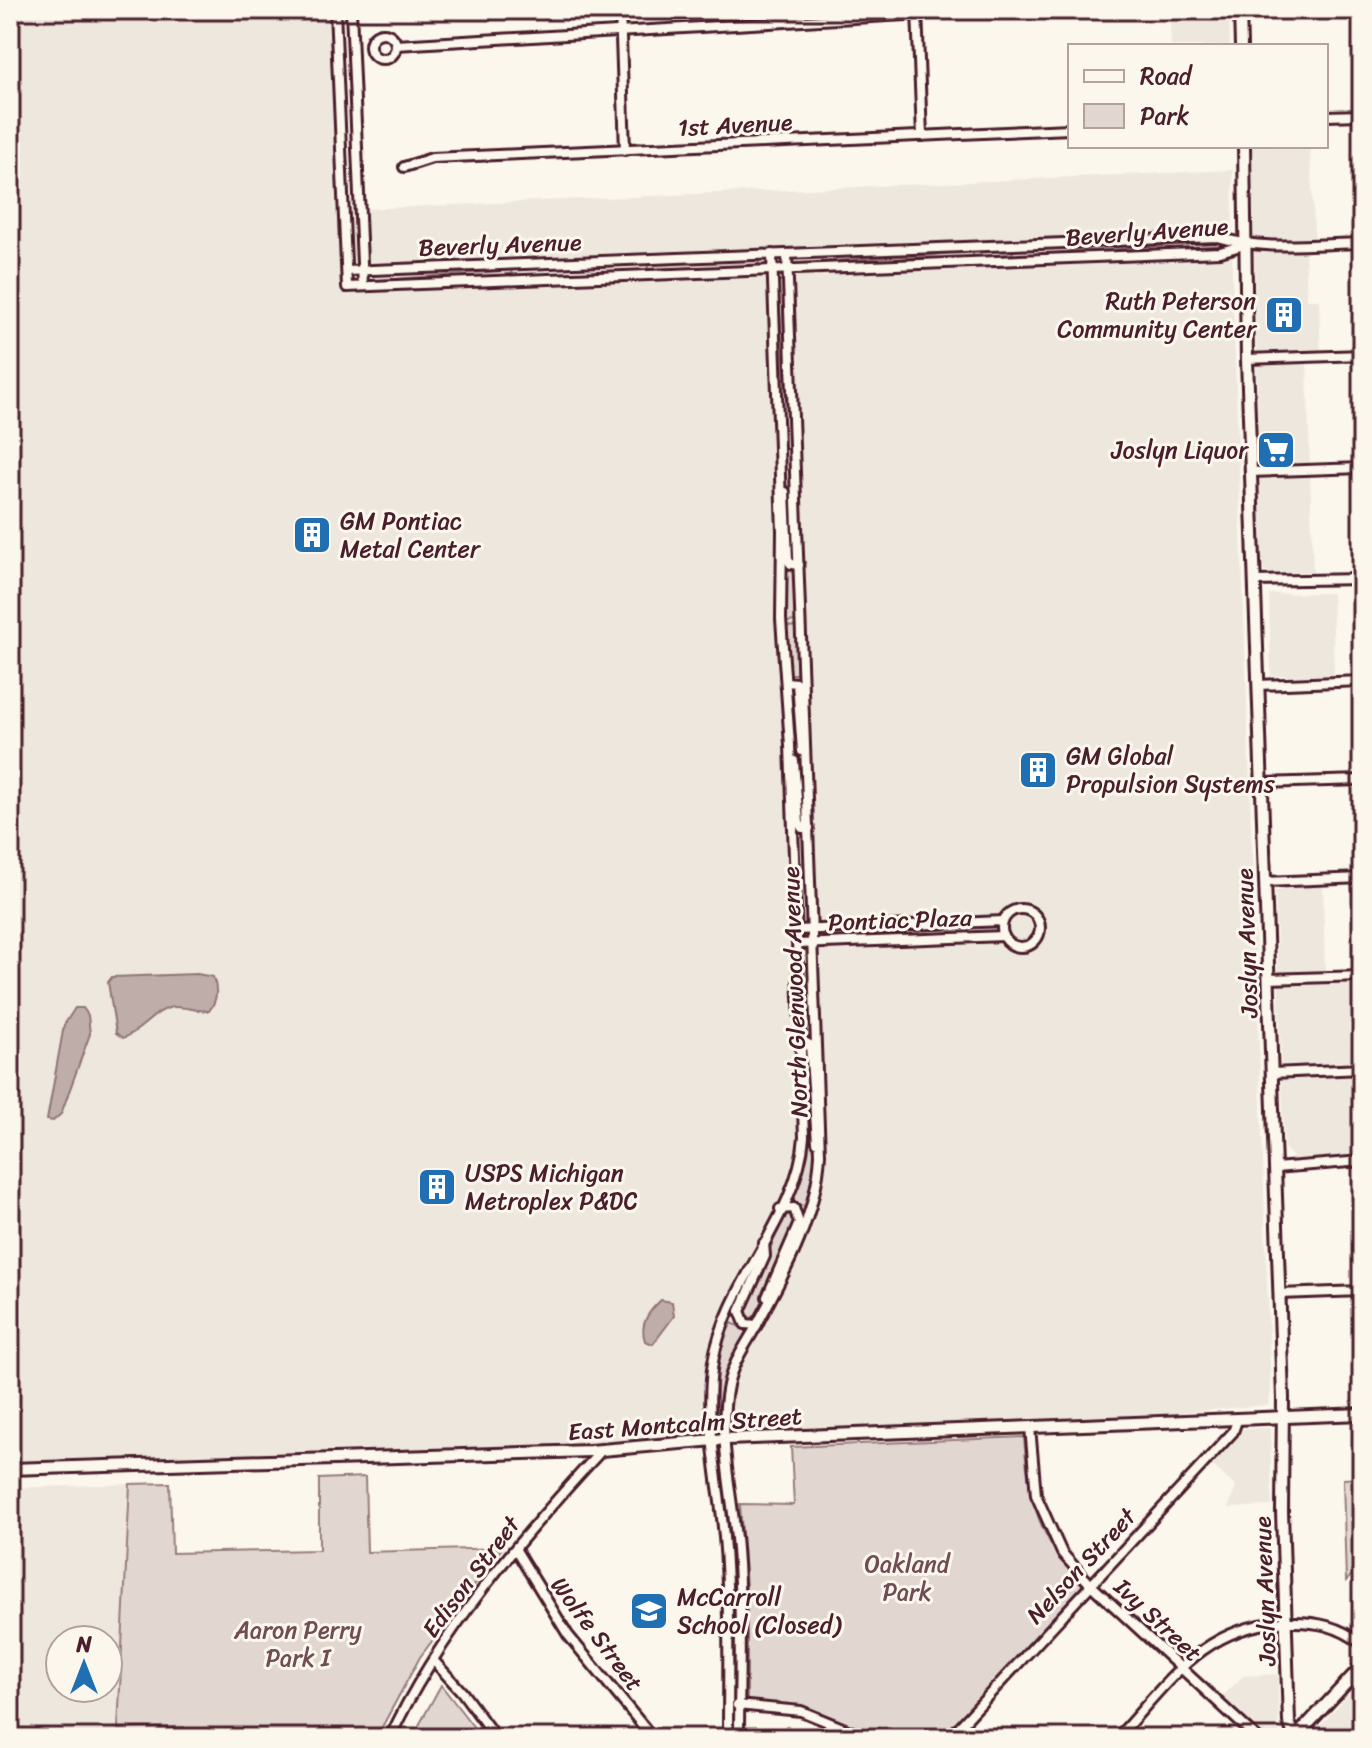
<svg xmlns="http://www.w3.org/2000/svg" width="1372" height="1748" font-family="Sriracha,sans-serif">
<rect width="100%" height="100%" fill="#fbf7ec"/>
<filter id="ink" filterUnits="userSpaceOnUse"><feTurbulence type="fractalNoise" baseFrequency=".0125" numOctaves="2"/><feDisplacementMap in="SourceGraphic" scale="16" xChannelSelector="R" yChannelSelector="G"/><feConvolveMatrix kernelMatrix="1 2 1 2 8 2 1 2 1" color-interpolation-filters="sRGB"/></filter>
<g filter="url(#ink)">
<g fill="#eee7de" fill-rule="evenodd">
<polygon points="10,10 330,10 339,210 1233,170 1232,271 1271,1392 1268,1405 1152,1415 671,1433 587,1444 10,1461"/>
<polygon points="1169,10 1229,10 1230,46 1171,46"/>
<polygon points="1252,146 1310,146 1315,248 1305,249 1307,300 1319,300 1321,361 1307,363 1313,572 1270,573 1261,568"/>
<polygon points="1332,593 1334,675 1271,676 1269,594"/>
<polygon points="1323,885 1325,972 1359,972 1361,1023 1349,1024 1356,1157 1296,1161 1284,1147 1275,892 1284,887"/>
<polygon points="1270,1428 1272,1506 1228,1508 1236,1487 1210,1463 1241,1429"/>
<path d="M130,1484L118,1729L185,1727L184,1738H10V1488ZM60,1640H108V1688H60Z"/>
<polygon points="1278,1674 1279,1733 1275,1738 1262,1738 1220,1699 1243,1676"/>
<polygon points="1362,1680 1362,1738 1309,1738 1316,1730"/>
</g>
<g fill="#e2d7d0" stroke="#967b7e" stroke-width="2">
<polygon points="1218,242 1049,254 1109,246"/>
<polygon points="973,251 1012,250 1013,254 973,257"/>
<polygon points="959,252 889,260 802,263"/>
<polygon points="756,260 759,263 756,266 647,269 649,264"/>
<polygon points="512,270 511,275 383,280"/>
<polygon points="781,280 784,283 787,414 778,283"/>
<polygon points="787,570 795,572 797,621 786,622"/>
<polygon points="786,626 797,627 796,674 790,674"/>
<polygon points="792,688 795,688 803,823"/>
<polygon points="803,960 811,1033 806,1031"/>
<path d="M806,1047L815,1165L805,1207L790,1200C815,1147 809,1104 806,1047Z"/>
<polygon points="786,1213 793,1216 794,1230 757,1315 749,1319 745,1304"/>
<path d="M732,1323L748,1331L726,1374L720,1419C714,1392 717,1346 732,1323Z"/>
<path d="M1024,1437C1027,1479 1032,1516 1056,1552C1064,1564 1079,1575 1083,1587L943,1738H875L812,1710L747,1701V1602L740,1504L794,1505L791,1447Z"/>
<polygon points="365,1477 367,1552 502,1548 420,1657 376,1738 184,1738 184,1727 118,1729 130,1484 170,1483 172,1553 319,1550 319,1479"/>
<polygon points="1362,1478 1362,1565 1346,1581 1343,1479"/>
<polygon points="441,1685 482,1738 412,1738"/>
</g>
<g fill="#bfadaa" stroke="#907477" stroke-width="2">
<path d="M197,974L213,977C218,989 217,1001 209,1011C198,1011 186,1007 175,1007C157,1007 141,1032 123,1038L116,1033L108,982L112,977Z"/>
<polygon points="75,1008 83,1008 88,1015 90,1034 61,1114 53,1121 47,1120 64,1025"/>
<path d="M661,1300L672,1302L674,1316L653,1344L645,1341C639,1324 649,1311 661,1300Z"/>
</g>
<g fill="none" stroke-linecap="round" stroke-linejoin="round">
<g stroke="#4a1f2b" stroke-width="14">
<g id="minor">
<polyline points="335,10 347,287 1220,252 1244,245"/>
<polyline points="351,10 363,286"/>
<polyline points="620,10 625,150"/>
<polyline points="917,10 922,136"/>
<circle cx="383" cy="46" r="13"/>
<polyline points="396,45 990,10"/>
<polyline points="1326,116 1362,115"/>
<polyline points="404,167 432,158 1070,129"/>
<path d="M347,271L1217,237C1264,251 1313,244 1362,243"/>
<polyline points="1247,359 1362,355"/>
<polyline points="1250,472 1362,468"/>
<polyline points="785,492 788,560 791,564 799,565"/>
<polyline points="1254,581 1362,579"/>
<polyline points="786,682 797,683 802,751"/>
<polyline points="1258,685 1362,681"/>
<polyline points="794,761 799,823 802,828 809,828"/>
<polyline points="1261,783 1362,780"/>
<polyline points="1265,882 1362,878"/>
<circle cx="1021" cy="928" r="19"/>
<polyline points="797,930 1003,921"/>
<polyline points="798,944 1004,936"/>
<polyline points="1268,979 1362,976"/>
<polyline points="801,1040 810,1045 817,1142"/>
<polyline points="1272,1073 1362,1069"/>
<polyline points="1275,1168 1362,1161"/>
<polyline points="1279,1294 1362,1291"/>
<polyline points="767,1297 799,1223 794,1208 780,1209"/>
<polyline points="757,1325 745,1324 740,1311 765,1256 764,1243"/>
<polyline points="1030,1427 1036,1495 1062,1553 1091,1585 1257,1738"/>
<polyline points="516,1550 568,1635 653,1738"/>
<polyline points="433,1660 462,1692 496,1738"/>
<polyline points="737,1705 801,1711 867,1738"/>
<path d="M390,1738C436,1636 525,1533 601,1451"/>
<path d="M728,1738C728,1671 730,1604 724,1537C719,1480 704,1419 713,1362C726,1282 798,1218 804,1137L790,745L781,619L782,531L772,254"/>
<path d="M739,1738C739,1675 742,1612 737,1549C733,1496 717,1438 728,1385C733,1360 749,1341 760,1319C788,1268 817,1213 820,1154L787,254"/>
<polyline points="949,1738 1233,1432 1238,1418"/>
<path d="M1117,1738C1169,1682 1204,1624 1288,1622C1316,1621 1339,1626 1362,1644"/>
</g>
</g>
<g stroke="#4a1f2b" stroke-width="16">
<g id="major">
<polyline points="1240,10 1241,46"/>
<polyline points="1244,146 1247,359 1283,1398 1282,1512 1289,1722 1295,1738"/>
<polyline points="10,1469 590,1451 726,1439 1362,1414"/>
<polyline points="1295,1738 1362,1666"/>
</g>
</g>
<use href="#minor" stroke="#fbf7ec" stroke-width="8"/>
<use href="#major" stroke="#fbf7ec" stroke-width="10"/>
</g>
</g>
<defs>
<g id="building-square" transform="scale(2)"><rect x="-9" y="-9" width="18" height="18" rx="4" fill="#1f6fb2" stroke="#fbf7ec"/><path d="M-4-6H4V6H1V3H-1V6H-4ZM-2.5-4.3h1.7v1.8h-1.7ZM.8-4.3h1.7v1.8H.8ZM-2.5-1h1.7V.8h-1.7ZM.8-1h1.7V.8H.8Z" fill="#fff"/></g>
<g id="supermarket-square" transform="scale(2)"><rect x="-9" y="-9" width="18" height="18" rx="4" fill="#1f6fb2" stroke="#fbf7ec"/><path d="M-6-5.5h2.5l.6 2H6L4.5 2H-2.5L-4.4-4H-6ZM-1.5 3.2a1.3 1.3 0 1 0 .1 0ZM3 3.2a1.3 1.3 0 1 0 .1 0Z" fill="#fff"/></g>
<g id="school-square" transform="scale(2)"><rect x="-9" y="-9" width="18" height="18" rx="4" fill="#1f6fb2" stroke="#fbf7ec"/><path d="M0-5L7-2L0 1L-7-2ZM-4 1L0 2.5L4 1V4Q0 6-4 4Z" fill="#fff"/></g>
</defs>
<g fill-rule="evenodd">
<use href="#building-square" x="1284" y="315"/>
<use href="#supermarket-square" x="1276" y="450"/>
<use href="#building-square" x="312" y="535"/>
<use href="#building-square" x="1038" y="770"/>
<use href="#building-square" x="437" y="1187"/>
<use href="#school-square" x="649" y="1611"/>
</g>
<g text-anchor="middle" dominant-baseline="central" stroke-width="6" stroke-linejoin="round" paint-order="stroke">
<g font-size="24" fill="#4a1f2b" stroke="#fbf7ec">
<text transform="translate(735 125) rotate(-3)">1st Avenue</text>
<text transform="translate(1147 232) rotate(-4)">Beverly Avenue</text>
<text transform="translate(500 245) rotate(-2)">Beverly Avenue</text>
<text transform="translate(900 920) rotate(-2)">Pontiac Plaza</text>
<text transform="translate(1247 943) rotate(-92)">Joslyn Avenue</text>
<text transform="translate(795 992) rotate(-92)">North Glenwood Avenue</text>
<text transform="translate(685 1424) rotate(-4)">East Montcalm Street</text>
<text transform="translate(1081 1566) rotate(-47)">Nelson Street</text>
<text transform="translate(471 1577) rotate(-53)">Edison Street</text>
<text transform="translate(1265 1591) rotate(-92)">Joslyn Avenue</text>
<text transform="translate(1158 1620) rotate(43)">Ivy Street</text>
<text transform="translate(597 1634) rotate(53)">Wolfe Street</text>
</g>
<g font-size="24" fill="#4a1f2b" stroke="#fbf7ec" text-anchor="start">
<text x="1256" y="301" text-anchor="end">Ruth Peterson<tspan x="1256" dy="28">Community Center</tspan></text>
<text x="1248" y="450" text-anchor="end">Joslyn Liquor</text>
<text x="340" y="521">GM Pontiac<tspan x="340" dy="28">Metal Center</tspan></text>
<text x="1066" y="756">GM Global<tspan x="1066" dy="28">Propulsion Systems</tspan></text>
<text x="465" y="1173">USPS Michigan<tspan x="465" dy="28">Metroplex P&amp;DC</tspan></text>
<text x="677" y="1597">McCarroll<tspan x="677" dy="28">School (Closed)</tspan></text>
</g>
<g font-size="24" fill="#704d54" stroke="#fbf7ec">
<text x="907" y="1564">Oakland<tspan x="907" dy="28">Park</tspan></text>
<text x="298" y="1630">Aaron Perry<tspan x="298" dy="28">Park I</tspan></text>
</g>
</g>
<rect width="1372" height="1748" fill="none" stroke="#fbf7ec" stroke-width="40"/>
<rect x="20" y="20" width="1332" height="1708" fill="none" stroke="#4a1f2b" stroke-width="3" filter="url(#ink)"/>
<rect x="1068" y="44" width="260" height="104" fill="#fbf7ec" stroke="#b4a19f" stroke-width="2"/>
<rect x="1084" y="70" width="40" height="12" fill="#fbf7ec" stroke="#b4a19f" stroke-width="2"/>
<text x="1140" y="84" font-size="24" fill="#4a1f2b">Road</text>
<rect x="1084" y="104" width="40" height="24" fill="#e2d7d0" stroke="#b4a19f" stroke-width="2"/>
<text x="1140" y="124" font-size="24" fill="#4a1f2b">Park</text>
<g transform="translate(84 1664)"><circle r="38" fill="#fbf7ec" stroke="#b4a19f" stroke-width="2"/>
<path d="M0-6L14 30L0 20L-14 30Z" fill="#1f6fb2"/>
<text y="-12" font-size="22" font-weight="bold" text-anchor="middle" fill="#4a1f2b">N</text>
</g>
</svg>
